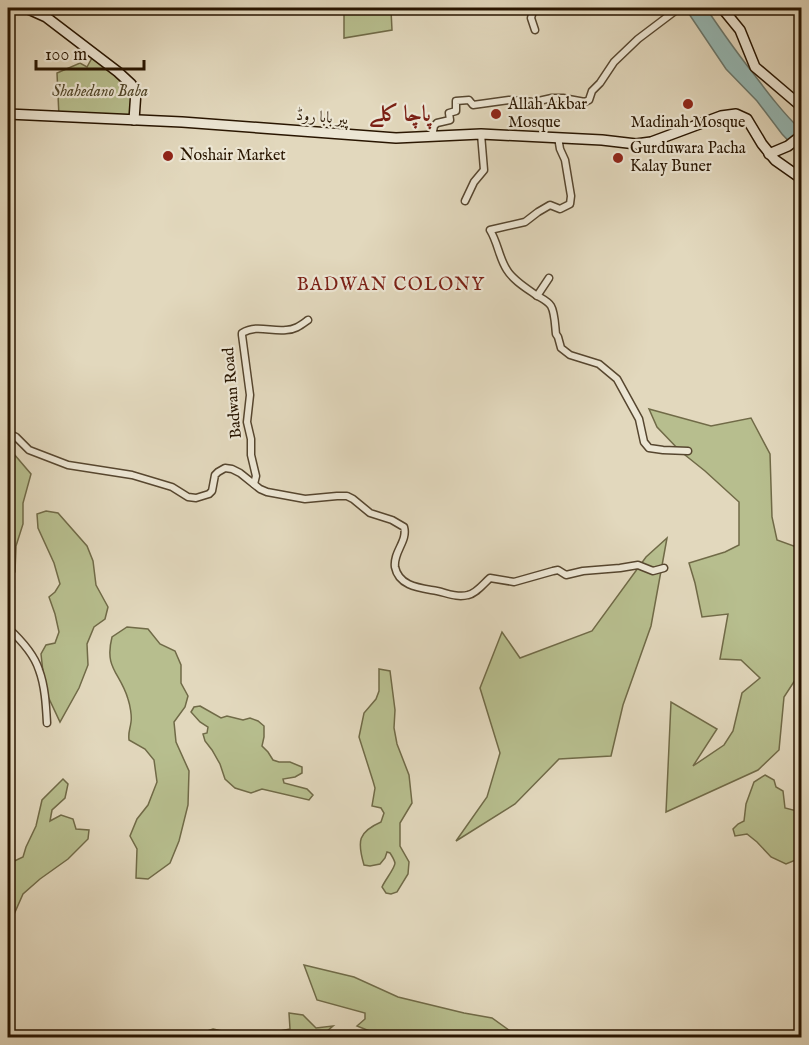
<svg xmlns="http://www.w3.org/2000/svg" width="809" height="1045" font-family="'IM FELL English',Amiri,serif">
<rect width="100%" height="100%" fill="#e2d8bd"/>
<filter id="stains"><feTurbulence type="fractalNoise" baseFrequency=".00333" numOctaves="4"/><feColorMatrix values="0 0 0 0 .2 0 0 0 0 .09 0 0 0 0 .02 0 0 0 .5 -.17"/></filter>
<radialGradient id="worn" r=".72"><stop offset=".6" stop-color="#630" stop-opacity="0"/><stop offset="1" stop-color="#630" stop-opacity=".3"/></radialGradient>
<g fill="#b7be8e" stroke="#706a47" stroke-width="1.5">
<polygon points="344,8 389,8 391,10 392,30 344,38"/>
<polygon points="93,56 131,84 134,120 59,117 57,73 80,63 87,67"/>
<polygon points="649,409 711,426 751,418 770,454 772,517 777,540 802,549 801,671 784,697 779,750 758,770 666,812 671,702 717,729 693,766 724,745 733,731 742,693 760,678 741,660 720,659 728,614 702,617 695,583 689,563 725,552 739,545 739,502 705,471 680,451 657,427"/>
<polygon points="8,447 31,474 23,503 23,524 16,546 15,572 8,575"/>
<polygon points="46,511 58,513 87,546 93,561 96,585 108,607 105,619 94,627 87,644 88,665 79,688 60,722 45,690 41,654 46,645 55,643 59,632 55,614 49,597 55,592 60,584 54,563 38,528 37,514"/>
<polygon points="667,538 651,626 623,705 611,756 559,759 515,804 456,841 487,797 500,753 480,688 502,632 520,658 592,631 646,557"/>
<path d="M127,627L148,629L160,644L175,651L181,665V683L188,696L185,707L174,722L176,742L189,771L188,805L179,841L170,863L148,879L136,878L137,849L130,836L137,819L148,805L157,782L154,760L145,749L129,740C128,732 130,730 131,722C132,716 130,705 128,699C120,672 104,669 112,637Z"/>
<path d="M379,669L390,671L395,710L394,728L397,744L409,775L412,803L400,823V846L409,862L408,874L397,892L391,894L386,893L382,887C385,880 395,868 395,863C394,859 392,856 390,853L387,852L385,858L380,864L370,866L364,865C357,841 358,832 381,822L384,813L381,808L372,806L375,788L373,781L359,737L364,713L376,699L379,691Z"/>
<polygon points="200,706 221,718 227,716 243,720 250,718 258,721 264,726 264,737 262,746 268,752 273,760 279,762 290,762 302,767 302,773 295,777 283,779 284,783 307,789 313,795 309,800 262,789 251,793 235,788 225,779 220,764 212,750 205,741 203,734 207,733 208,727 200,722 191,712 194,707"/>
<polygon points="765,775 774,780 776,787 783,791 785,808 801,812 801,859 798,859 786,864 771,857 757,842 747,834 735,836 733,829 738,824 744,821 746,804 754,782"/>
<polygon points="63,779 68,784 65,798 52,810 50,821 61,815 73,819 76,829 89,830 88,839 68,859 40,879 23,894 8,928 8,864 23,857 26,847 36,826 42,800"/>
<polygon points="304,965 354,977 398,997 464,1013 492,1018 513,1033 514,1037 396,1037 372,1032 357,1026 365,1019 365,1013 317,1000"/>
<polygon points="289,1013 303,1015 316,1028 333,1026 320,1037 250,1037 290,1029"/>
<polygon points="213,1029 249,1037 194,1037 196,1035"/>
</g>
<path fill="#95b9b6" stroke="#69776d" stroke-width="1.5" d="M685,8H706C721,30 736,52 753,73C768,93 783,113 801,130V154L782,134L757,101L726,69Z"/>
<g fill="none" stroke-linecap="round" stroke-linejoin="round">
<g stroke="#56462f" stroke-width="9">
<g id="street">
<polyline points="534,8 531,18 535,30"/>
<polyline points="432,137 434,126 437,123 450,120 449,113 456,111 456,101 469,100 473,105 509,100 534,102 552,98 563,98 585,102 589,100 592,91 600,83 614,62 638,39 679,8"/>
<path d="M558,137L560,149L565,160L571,196L570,204L560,209L550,205L538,212L525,222L490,230C498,243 499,258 507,270C513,280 526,288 536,295C541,298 548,301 551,306C555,313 555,326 556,334L558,337L561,348L570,355L599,364L617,379L639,419L644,442L649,448L663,450L688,451"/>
<polyline points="465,201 474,182 484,170 481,134"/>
<polyline points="537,296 549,278"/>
<path d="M8,433L16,437L29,450L68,465L132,475L172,487L188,497L196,498L209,494L212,491L215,475L218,472L225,468L232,469L240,473L260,489L267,492L305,499L337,496H347L353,499L370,513L392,520L404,527C408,541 393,552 395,567C399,587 421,588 437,591C447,593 457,598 468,595C477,593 483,584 490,578L514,582L553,571L558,570L566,575L583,571L620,568L638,565L653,571L664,568"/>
<path d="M254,484L256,476L251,455V439L247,422L250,395L242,335V333C257,324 271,332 286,330C295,330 301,325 308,320"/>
<path d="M8,628C20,639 34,654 39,670C45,686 46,705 47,723"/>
</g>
</g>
<g stroke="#281500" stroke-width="12">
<g id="secondary">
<polyline points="26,8 46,17 118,72 131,84 136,91 134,120"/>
<polyline points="722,8 740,30 755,67 802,107"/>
<polyline points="8,114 182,122 396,138 481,134 602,140 636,144 651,142 721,116 736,114 747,119 762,144 775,160 802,179"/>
<polyline points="769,154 788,146 802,135"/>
</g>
</g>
<use href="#street" stroke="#ece6d4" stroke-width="6"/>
<use href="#secondary" stroke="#ece6d4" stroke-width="9"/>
</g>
<g fill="#8f2418" stroke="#ece6d4" stroke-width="2">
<circle cx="688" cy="104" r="6"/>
<circle cx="496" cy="114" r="6"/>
<circle cx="168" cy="156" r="6"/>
<circle cx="618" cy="158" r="6"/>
</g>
<g text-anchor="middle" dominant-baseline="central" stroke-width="4.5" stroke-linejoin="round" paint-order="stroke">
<g font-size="16" font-style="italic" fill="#53482b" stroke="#ece6d4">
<text x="100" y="92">Shahedano Baba</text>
</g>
<g font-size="16" fill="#281500" stroke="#ece6d4" text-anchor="start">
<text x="508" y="105">Allah Akbar<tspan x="508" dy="18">Mosque</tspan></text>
<text x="688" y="123" text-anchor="middle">Madinah Mosque</text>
<text x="630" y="149">Gurduwara Pacha<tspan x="630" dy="18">Kalay Buner</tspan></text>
<text x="180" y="156">Noshair Market</text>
</g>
<g font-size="16" fill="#281500" stroke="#ece6d4">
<text transform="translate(322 118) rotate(5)">پیر بابا روڈ</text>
<text transform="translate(233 393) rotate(-95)">Badwan Road</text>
</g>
<g font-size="18" letter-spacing="1.5" fill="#7a1f14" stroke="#ece6d4">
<text x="391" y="285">BADWAN COLONY</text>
</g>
<g font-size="22" font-weight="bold" fill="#7a1f14" stroke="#ece6d4">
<text x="400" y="115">پاچا کلے</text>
</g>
</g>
<rect width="809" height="1045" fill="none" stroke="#e2d8bd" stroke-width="30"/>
<rect x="9" y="9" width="791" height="1027" fill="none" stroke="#281500" stroke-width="3"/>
<rect x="15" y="15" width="779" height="1015" fill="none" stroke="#281500" stroke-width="1.5"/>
<path d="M36 60v9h108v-9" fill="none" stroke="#281500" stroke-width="3"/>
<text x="45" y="60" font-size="18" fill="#281500" stroke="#ece6d4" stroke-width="4.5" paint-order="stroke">100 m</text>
<rect width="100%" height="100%" filter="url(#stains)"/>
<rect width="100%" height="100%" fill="url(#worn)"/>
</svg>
